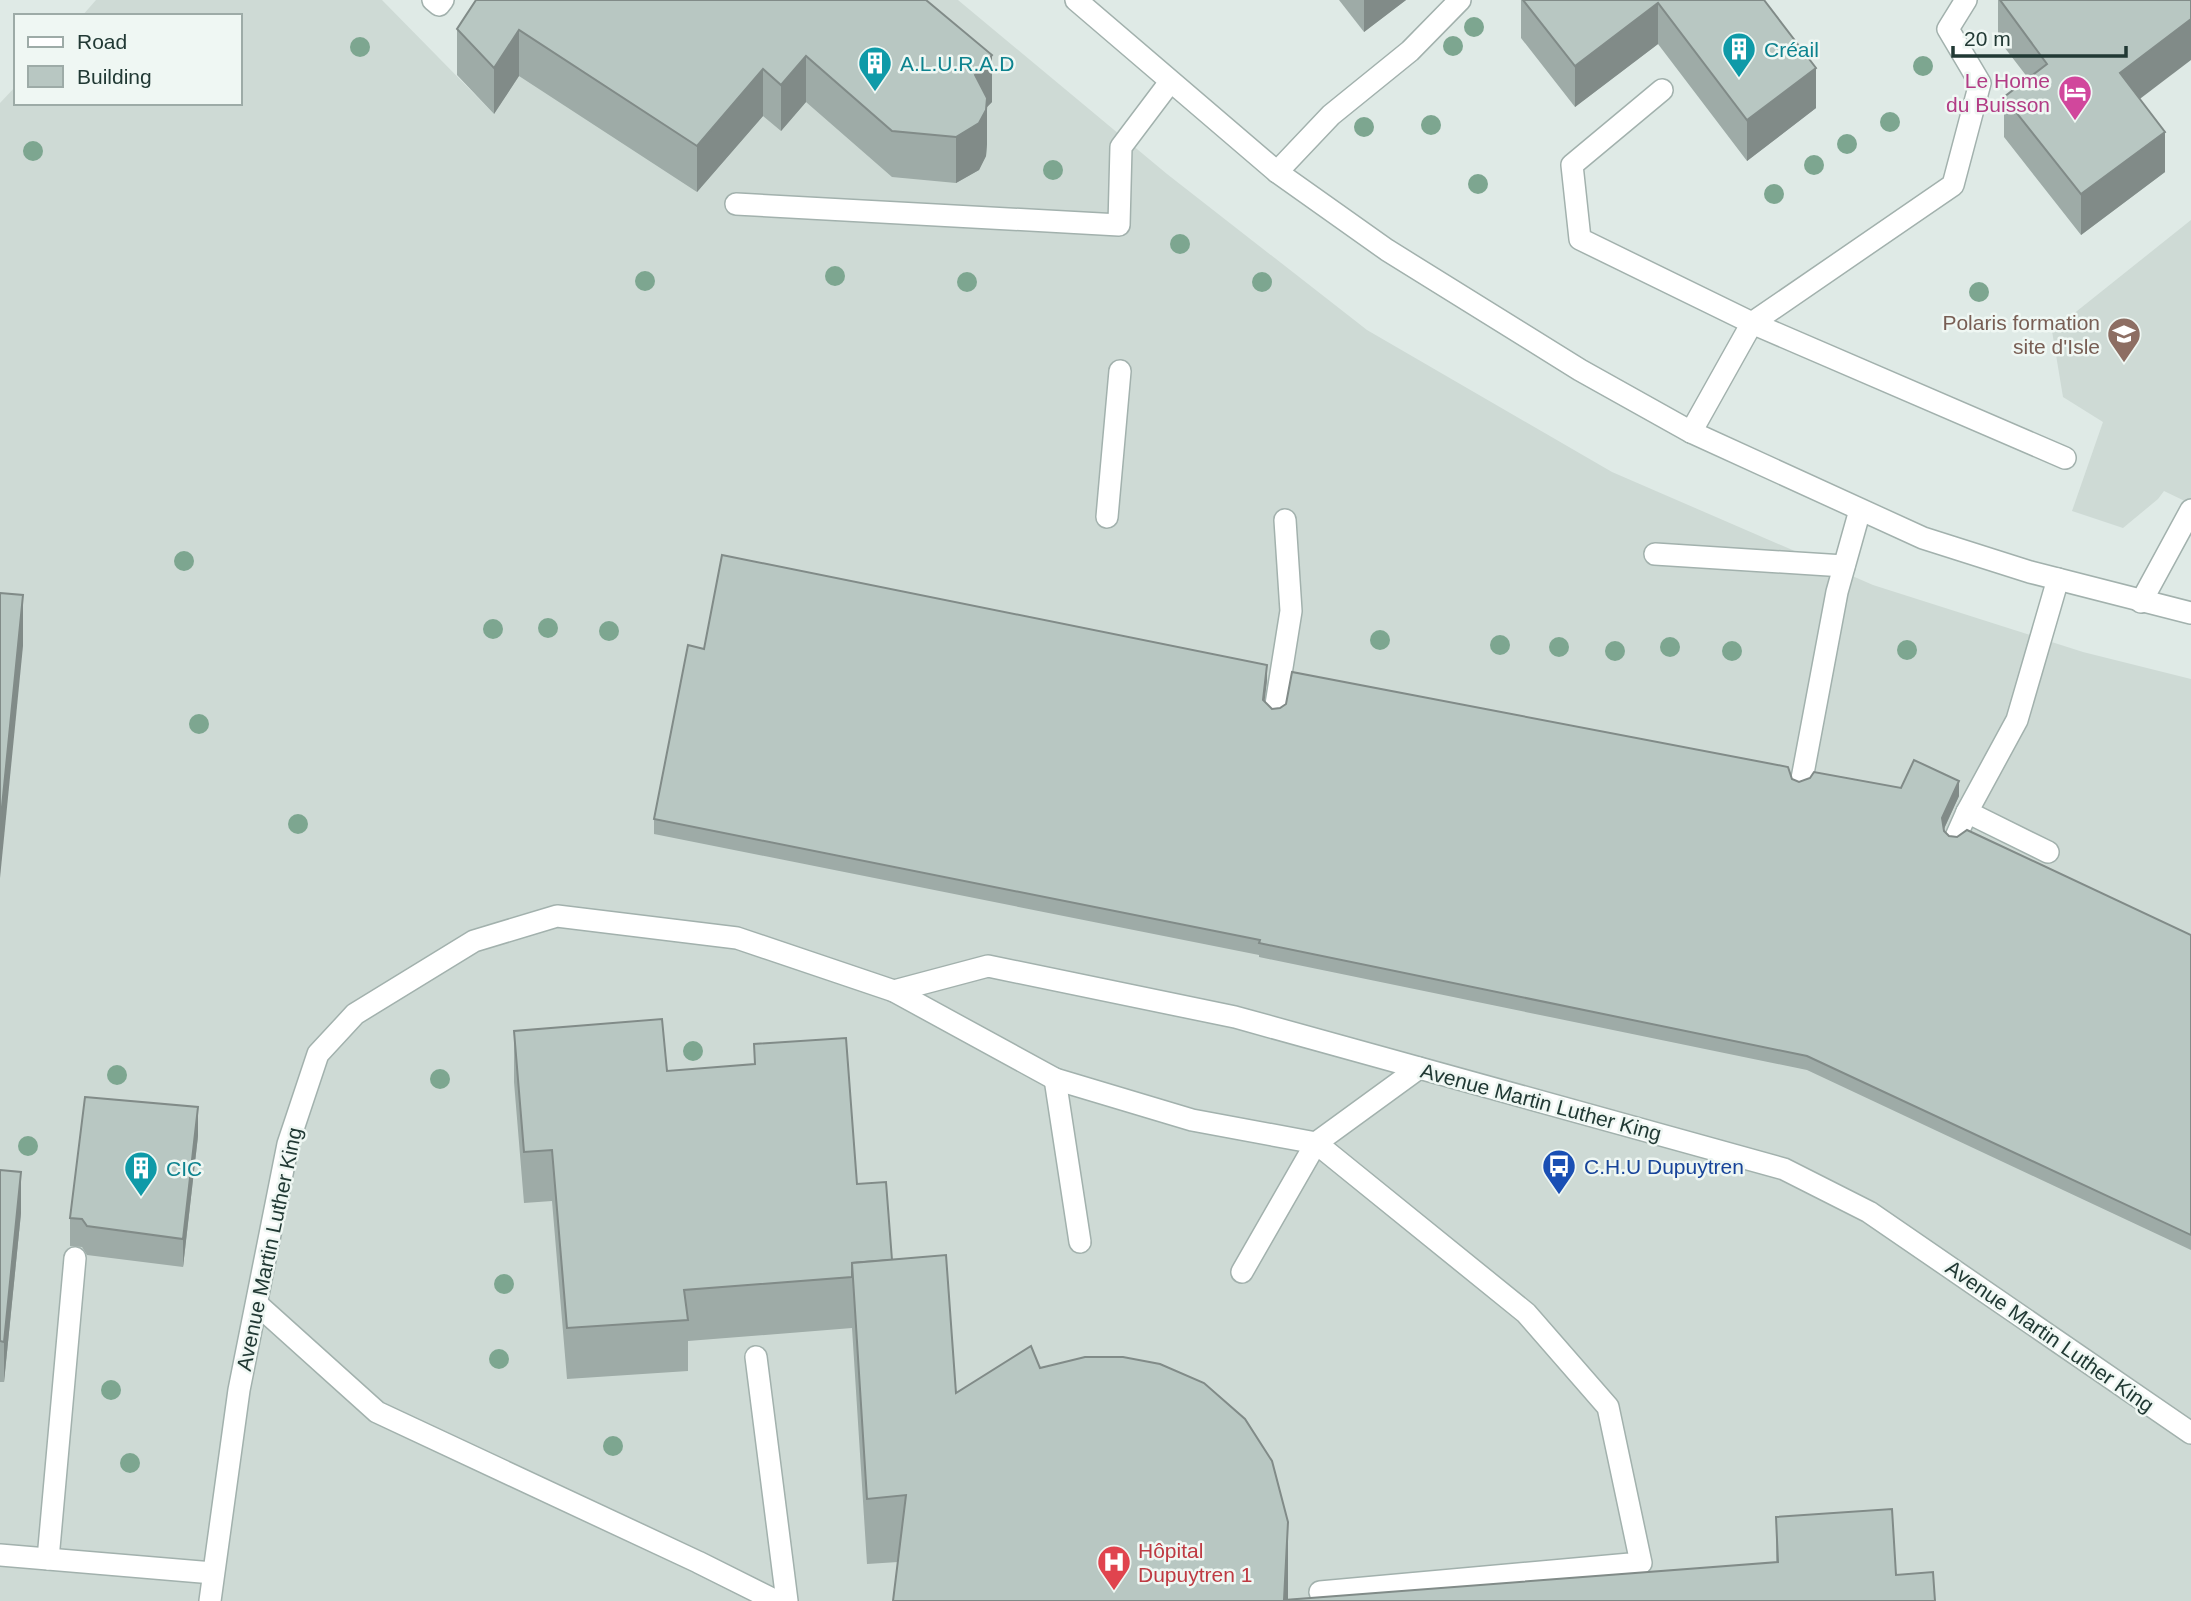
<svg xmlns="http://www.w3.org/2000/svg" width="2191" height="1601" font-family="Arial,sans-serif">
<rect width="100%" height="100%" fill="#dfeae6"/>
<g fill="#cedad5">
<polygon points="96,0 382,0 494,114 569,0 958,0 1167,174 1367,330 1612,472 1873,585 2083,652 2191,679 2191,1601 0,1601 0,103 16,86 16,103 240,103 240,16 82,16"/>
<polygon points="2191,220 2191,504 2164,491 2158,499 2123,528 2072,511 2103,422 2063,397 2052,331"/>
</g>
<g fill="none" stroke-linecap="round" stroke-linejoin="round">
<g stroke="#a2b1ad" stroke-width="24">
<g id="service">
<polyline points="433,0 439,5 443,0"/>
<polyline points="1662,90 1572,165 1580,239 1752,323 2065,458"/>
<polyline points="1277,172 1331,115 1410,51 1460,0"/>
<polyline points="736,204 1119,225 1121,147 1170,82"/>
<polyline points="1691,432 1752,323 1953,185 1980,83 1948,29 1966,0"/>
<polyline points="1107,517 1120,371"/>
<polyline points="1655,554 1844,566"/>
<polyline points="2141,602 2191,510"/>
<polyline points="1275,711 1291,611 1285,520"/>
<polyline points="1801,784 1837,592 1860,510"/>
<polyline points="1967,812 2048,852"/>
<polyline points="1955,839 1967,812 2017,720 2058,579"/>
<polyline points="1055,1079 1080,1242"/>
<polyline points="1242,1272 1316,1143 1526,1313 1608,1407 1641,1563 1320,1592"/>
<polyline points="257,1304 377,1412 698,1562 776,1601"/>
<polyline points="756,1357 787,1601"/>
<polyline points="0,1555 213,1573"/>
<polyline points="48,1559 75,1258"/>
</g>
</g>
<g stroke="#a2b1ad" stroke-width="24">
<g id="minor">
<polyline points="894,991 988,966 1235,1017 1784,1169 1869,1212 2191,1433"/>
<polyline points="210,1601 239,1390 288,1144 318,1054 355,1014 474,941 557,916 737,938 894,991 1055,1079 1192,1120 1316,1143 1419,1068"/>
</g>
</g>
<g stroke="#a2b1ad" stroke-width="24">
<polyline id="tertiary" points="1076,0 1277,172 1387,250 1580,370 1691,432 1923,538 2030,572 2191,613"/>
</g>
<use href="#service" stroke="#fff" stroke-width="21"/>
<use href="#minor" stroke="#fff" stroke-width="21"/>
<use href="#tertiary" stroke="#fff" stroke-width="21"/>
</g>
<g fill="#7da690">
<circle cx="1474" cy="27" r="10"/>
<circle cx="1453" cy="46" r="10"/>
<circle cx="360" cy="47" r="10"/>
<circle cx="1923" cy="66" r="10"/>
<circle cx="1890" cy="122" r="10"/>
<circle cx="1431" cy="125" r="10"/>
<circle cx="1364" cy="127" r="10"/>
<circle cx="1847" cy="144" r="10"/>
<circle cx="33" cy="151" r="10"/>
<circle cx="1814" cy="165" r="10"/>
<circle cx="1053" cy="170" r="10"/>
<circle cx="1478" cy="184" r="10"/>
<circle cx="1774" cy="194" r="10"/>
<circle cx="1180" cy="244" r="10"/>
<circle cx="835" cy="276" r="10"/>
<circle cx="645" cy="281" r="10"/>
<circle cx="967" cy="282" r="10"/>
<circle cx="1262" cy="282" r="10"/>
<circle cx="1979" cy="292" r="10"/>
<circle cx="184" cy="561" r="10"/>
<circle cx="548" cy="628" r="10"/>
<circle cx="493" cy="629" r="10"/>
<circle cx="609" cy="631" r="10"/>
<circle cx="1380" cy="640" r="10"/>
<circle cx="1500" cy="645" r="10"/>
<circle cx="1559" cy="647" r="10"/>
<circle cx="1670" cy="647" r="10"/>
<circle cx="1907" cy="650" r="10"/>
<circle cx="1615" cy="651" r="10"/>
<circle cx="1732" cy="651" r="10"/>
<circle cx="199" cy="724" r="10"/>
<circle cx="298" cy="824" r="10"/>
<circle cx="693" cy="1051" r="10"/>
<circle cx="117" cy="1075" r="10"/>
<circle cx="440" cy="1079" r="10"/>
<circle cx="28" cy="1146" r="10"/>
<circle cx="504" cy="1284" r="10"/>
<circle cx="499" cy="1359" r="10"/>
<circle cx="111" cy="1390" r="10"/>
<circle cx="613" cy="1446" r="10"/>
<circle cx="130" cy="1463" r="10"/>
</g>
<g fill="#9eaba7">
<polygon points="926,0 992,102 987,107 987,144 986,156 979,170 956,183 892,177 806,102 781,131 763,116 697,192 519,76 494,114 457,75 457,29"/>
<polygon points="1339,0 1406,0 1364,32"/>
<polygon points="1521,0 1764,0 1816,108 1747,161 1658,44 1575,107 1521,38"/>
<polygon points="1998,0 2191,0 2139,99 2165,172 2081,235 2004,137 2004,97 2028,78 1998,39"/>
<polygon points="704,649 1267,680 1264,702 1272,709 1792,779 1799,782 1901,788 1959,796 1944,829 1944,831 1949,836 2191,935 2191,1250 1807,1070 1259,957 1259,955 654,834 654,819"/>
<polygon points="514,1031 667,1071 754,1064 754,1044 857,1184 956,1393 1040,1368 1288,1588 1288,1600 1776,1562 1776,1517 1896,1575 1935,1601 893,1601 898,1562 867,1564 852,1328 688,1341 688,1371 567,1379 552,1201 524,1203 514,1082"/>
<polygon points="198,1136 183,1267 87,1255 82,1247 70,1246 70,1218"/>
<polygon points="0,1170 21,1213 4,1382 0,1382"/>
</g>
<g fill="#818b88">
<polygon points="1364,0 1406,0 1364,32"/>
<polygon points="1658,3 1658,44 1575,107 1575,66"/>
<polygon points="2191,19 2191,60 2120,114 2120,73"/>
<polygon points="519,30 519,76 494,114 494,68"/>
<polygon points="992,55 992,102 987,107 987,144 986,156 979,170 956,183 956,137 975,75"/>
<polygon points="806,56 806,102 781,131 781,85"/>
<polygon points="1816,68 1816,108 1747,161 1747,120"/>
<polygon points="763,69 763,116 697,192 697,146"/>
<polygon points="2165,132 2165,172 2081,235 2081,194"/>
<polygon points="23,595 23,646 0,878 0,827"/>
<polygon points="1267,665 1267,680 1263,715 1263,700"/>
<polygon points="1959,781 1959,796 1942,833 1942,818"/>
<polygon points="198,1107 198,1136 183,1267 183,1239"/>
<polygon points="21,1172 21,1213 4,1382 4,1342"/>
<polygon points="1288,1522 1288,1601 1284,1601"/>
</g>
<g fill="#b8c7c2" stroke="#818b88" stroke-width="2">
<polygon points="476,0 926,0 992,55 975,75 987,98 986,110 979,123 956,137 892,131 806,56 781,85 763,69 697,146 519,30 494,68 457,29"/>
<polygon points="1523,0 1764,0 1816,68 1747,120 1658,3 1575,66"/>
<polygon points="2000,0 2191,0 2191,19 2120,73 2165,132 2081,194 2004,97 2047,64"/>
<polygon points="722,555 1267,665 1263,700 1272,709 1280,708 1286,704 1292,672 1788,767 1792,779 1799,782 1810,778 1814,772 1901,788 1914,760 1959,781 1942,818 1944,831 1949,836 1957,837 1967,830 2191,935 2191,1235 1807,1056 1259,943 1260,940 654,819 688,645 704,649"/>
<polygon points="0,593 23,595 0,827"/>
<polygon points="662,1019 667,1071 755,1064 754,1044 846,1038 857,1184 886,1182 892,1260 852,1263 852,1277 684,1290 688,1320 567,1328 552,1150 524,1152 514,1031"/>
<polygon points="85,1097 198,1107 183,1239 87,1226 82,1219 70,1218"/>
<polygon points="0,1170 21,1172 4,1342 0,1341"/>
<polygon points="946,1255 956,1393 1031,1346 1040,1368 1085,1357 1123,1357 1160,1364 1204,1383 1245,1419 1272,1461 1288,1522 1284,1600 1778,1562 1776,1517 1892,1509 1896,1575 1933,1572 1935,1601 893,1601 906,1495 867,1499 852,1263"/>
</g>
<defs>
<g id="building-pin" transform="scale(1.75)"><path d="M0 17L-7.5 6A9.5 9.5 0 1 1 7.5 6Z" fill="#0f9aa8" stroke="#eff7f3"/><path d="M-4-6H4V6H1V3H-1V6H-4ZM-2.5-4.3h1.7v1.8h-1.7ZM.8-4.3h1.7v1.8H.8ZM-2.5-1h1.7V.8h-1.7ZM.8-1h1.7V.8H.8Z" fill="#fff"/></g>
<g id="hotel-pin" transform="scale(1.75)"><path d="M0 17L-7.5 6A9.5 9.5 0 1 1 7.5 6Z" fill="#d1479c" stroke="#eff7f3"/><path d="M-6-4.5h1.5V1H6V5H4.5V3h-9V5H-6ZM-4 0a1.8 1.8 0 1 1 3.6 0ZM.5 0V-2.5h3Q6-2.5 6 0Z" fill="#fff"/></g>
<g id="university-pin" transform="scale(1.75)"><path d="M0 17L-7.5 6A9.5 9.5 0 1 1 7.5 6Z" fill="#8d6e63" stroke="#eff7f3"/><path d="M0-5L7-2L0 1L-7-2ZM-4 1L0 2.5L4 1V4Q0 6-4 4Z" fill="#fff"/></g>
<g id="bus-pin" transform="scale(1.75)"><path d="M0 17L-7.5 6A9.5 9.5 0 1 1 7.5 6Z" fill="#1a4fb4" stroke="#eff7f3"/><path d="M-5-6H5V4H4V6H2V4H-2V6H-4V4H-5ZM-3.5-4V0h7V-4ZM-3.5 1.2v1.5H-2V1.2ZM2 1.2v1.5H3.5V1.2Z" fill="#fff"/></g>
<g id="hospital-pin" transform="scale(1.75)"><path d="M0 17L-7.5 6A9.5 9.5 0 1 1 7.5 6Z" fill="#e0444e" stroke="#eff7f3"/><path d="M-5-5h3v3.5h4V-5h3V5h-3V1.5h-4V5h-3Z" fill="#fff"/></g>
</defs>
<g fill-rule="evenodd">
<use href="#building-pin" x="1739" y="49"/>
<use href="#building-pin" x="875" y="63"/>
<use href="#hotel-pin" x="2075" y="92"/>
<use href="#university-pin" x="2124" y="334"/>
<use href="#bus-pin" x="1559" y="1166"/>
<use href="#building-pin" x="141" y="1168"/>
<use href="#hospital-pin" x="1114" y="1562"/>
</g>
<g text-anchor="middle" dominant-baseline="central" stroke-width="5" stroke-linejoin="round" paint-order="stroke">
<g font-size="21" fill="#0d838f" stroke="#eff7f3" text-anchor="start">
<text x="1764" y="49">Créail</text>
<text x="900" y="63">A.L.U.R.A.D</text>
<text x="166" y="1168">CIC</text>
</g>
<g font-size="21" fill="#b23c85" stroke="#eff7f3" text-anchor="end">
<text x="2050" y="80">Le Home<tspan x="2050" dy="24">du Buisson</tspan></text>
</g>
<g font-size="21" fill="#785e54" stroke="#eff7f3" text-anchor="end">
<text x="2100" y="322">Polaris formation<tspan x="2100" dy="24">site d'Isle</tspan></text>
</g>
<g font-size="21" fill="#213934" stroke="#eff7f3">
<text transform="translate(1541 1102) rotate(15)">Avenue Martin Luther King</text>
<text transform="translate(269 1249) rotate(-78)">Avenue Martin Luther King</text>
<text transform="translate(2050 1336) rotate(35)">Avenue Martin Luther King</text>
</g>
<g font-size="21" fill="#164399" stroke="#eff7f3" text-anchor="start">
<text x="1584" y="1166">C.H.U Dupuytren</text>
</g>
<g font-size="21" fill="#be3a42" stroke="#eff7f3" text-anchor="start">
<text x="1138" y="1550">Hôpital<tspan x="1138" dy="24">Dupuytren 1</tspan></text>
</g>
</g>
<rect x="14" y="14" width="228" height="91" fill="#eff7f3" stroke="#9daba7" stroke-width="2"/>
<rect x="28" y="37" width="35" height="10" fill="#ffffff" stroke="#9daba7" stroke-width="2"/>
<text x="77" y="49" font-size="21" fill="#213934">Road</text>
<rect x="28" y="66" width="35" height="21" fill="#b8c7c2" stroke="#9daba7" stroke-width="2"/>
<text x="77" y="84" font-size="21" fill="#213934">Building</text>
<path d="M1953 46v10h173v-10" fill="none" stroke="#213934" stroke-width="3.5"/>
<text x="1964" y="46" font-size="21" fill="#213934" stroke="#eff7f3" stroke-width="5" paint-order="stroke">20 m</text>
</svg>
